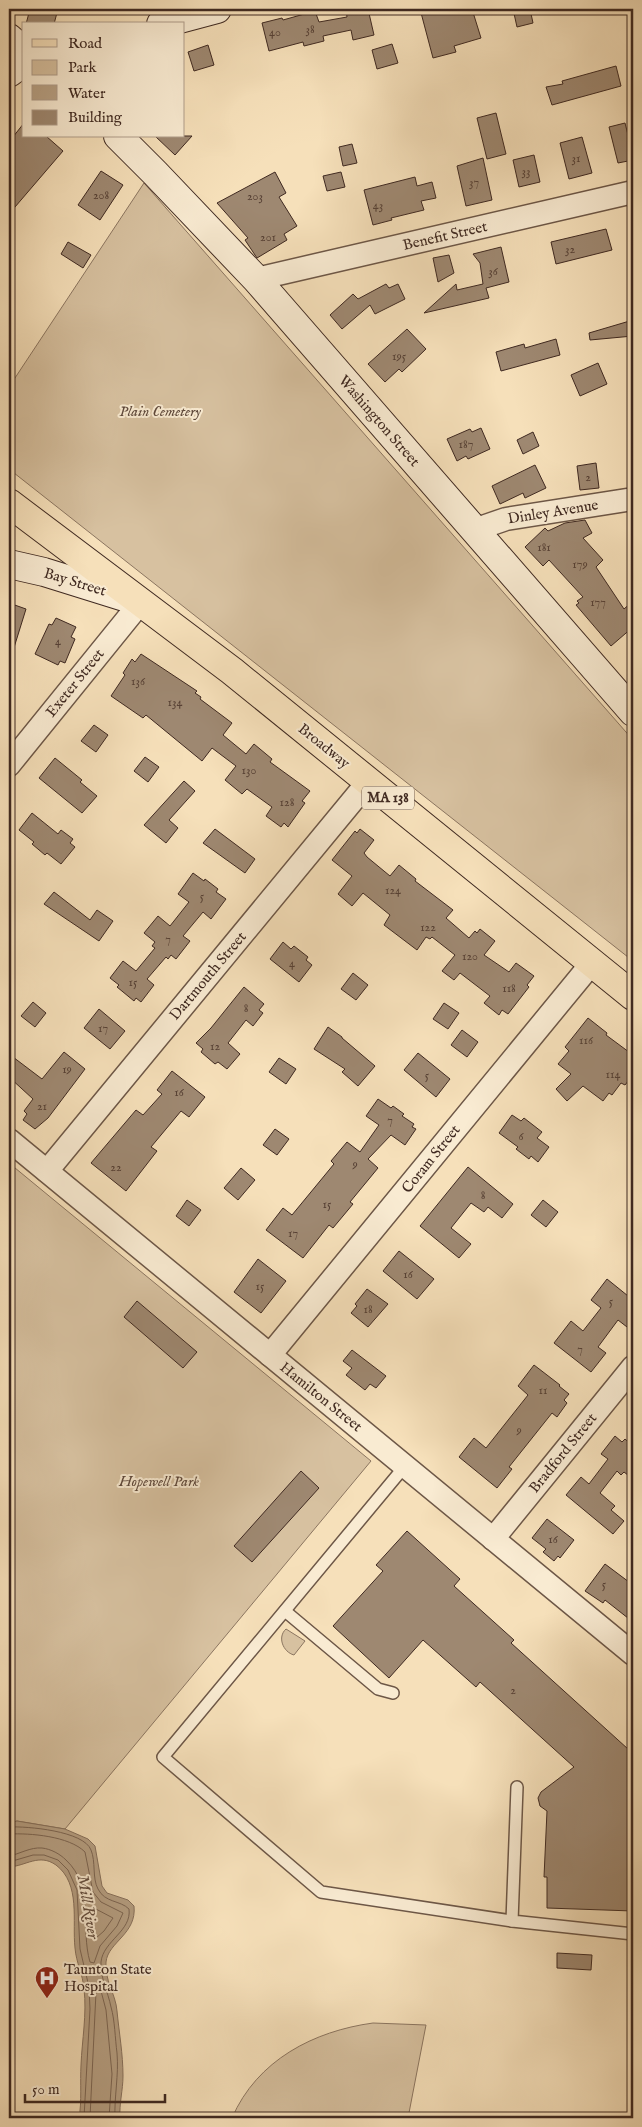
<svg xmlns="http://www.w3.org/2000/svg" width="642" height="2127" font-family="'IM FELL English',serif">
<rect width="100%" height="100%" fill="#f6e0ba"/>
<filter id="stains"><feTurbulence type="fractalNoise" baseFrequency=".004" numOctaves="4"/><feColorMatrix values="0 0 0 0 .2 0 0 0 0 .09 0 0 0 0 .02 0 0 0 .5 -.17"/></filter>
<radialGradient id="worn" r=".72"><stop offset=".6" stop-color="#630" stop-opacity="0"/><stop offset="1" stop-color="#630" stop-opacity=".3"/></radialGradient>
<g fill="#d7c1a0" stroke="#8b7560">
<polygon points="144,183 633,740 633,961 9,469 9,387"/>
<polygon points="9,1163 371,1461 65,1829 17,1821 9,1823"/>
<path d="M286,1629L305,1641L294,1655C283,1652 277,1637 286,1629Z"/>
<path d="M373,2023L426,2025L408,2118H232C257,2060 314,2031 373,2023Z"/>
</g>
<path fill="#b8a286" stroke="#88725e" d="M17,1821L65,1829L88,1839L95,1846L102,1886L107,1893L128,1900L134,1906C137,1934 108,1942 106,1962C104,1979 116,1995 117,2011C119,2032 123,2054 123,2076C123,2090 119,2104 120,2118H79C82,2101 80,2083 81,2065C82,2040 87,2014 84,1989C83,1975 76,1962 75,1948C72,1921 81,1884 56,1865C39,1853 26,1866 9,1867V1823Z"/>
<g fill="none" stroke-linecap="round" stroke-linejoin="round">
<g stroke="#7c6654" stroke-width="1">
<path d="M9,1827C27,1826 84,1831 91,1850C96,1862 92,1878 98,1889C105,1903 120,1900 129,1909C132,1931 103,1941 101,1962C100,1977 108,1992 111,2007C115,2021 115,2038 117,2053C119,2075 114,2097 115,2118"/>
<path d="M9,1834C30,1833 69,1836 85,1852L93,1892L101,1902L123,1913L117,1926L100,1946L94,1963L90,1962C80,1928 95,1887 66,1860C60,1854 51,1849 42,1848C30,1847 20,1854 9,1856"/>
<polyline points="9,1862 33,1855 44,1855 58,1860 68,1870 77,1890 80,1949 89,1987 90,2009 84,2118"/>
<polygon points="94,1908 113,1918 104,1931 96,1938 93,1936"/>
<polyline points="90,2118 96,1992 98,1990 101,1991 106,2010 110,2053 112,2074 109,2118"/>
</g>
</g>
<g fill="#9e8871" stroke="#3f2921">
<polygon points="30,9 58,9 54,24 26,24"/>
<polygon points="346,9 368,9 374,35 353,40 351,30 323,36 324,41 304,46 303,42 269,51 262,23 282,18 283,20 315,11 319,22 347,17"/>
<polygon points="420,9 472,9 481,38 454,46 456,52 433,58"/>
<polygon points="513,9 530,9 533,23 517,27"/>
<polygon points="392,44 398,63 377,69 372,50"/>
<polygon points="208,45 214,65 194,71 188,52"/>
<polygon points="616,66 621,86 552,105 546,87 563,84 562,81"/>
<polygon points="496,113 506,154 487,159 477,118"/>
<polygon points="24,123 24,136 46,136 63,151 9,214 9,142"/>
<polygon points="625,123 628,135 633,134 633,160 618,163 609,127"/>
<polygon points="155,136 192,136 175,155"/>
<polygon points="582,137 592,173 569,179 560,143"/>
<polygon points="352,144 357,163 343,166 339,147"/>
<polygon points="534,155 540,182 519,187 513,160"/>
<polygon points="483,158 492,200 466,206 457,166"/>
<polygon points="101,171 123,185 100,220 78,205"/>
<polygon points="275,172 286,193 279,197 297,226 284,234 287,240 257,258 245,240 248,238 217,203"/>
<polygon points="341,172 345,187 327,191 323,176"/>
<polygon points="415,177 417,186 432,182 436,198 421,201 424,210 391,218 392,220 373,225 364,190"/>
<polygon points="606,229 612,250 556,264 551,242"/>
<polygon points="68,242 91,255 83,268 61,254"/>
<polygon points="501,247 509,282 486,288 489,298 424,313 456,284 457,290 483,284 480,263 473,254"/>
<polygon points="449,255 454,273 438,282 433,258"/>
<polygon points="386,284 389,288 398,284 405,299 375,314 370,305 342,329 330,315 353,294 358,299"/>
<polygon points="633,320 633,336 590,340 589,333"/>
<polygon points="407,329 426,349 402,372 399,369 385,382 368,364"/>
<polygon points="556,339 560,355 501,371 496,352 524,344 525,348"/>
<polygon points="598,363 607,384 580,396 571,375"/>
<polygon points="481,428 490,449 468,459 466,456 457,461 447,439 470,429 472,432"/>
<polygon points="533,432 539,446 523,454 517,440"/>
<polygon points="596,463 599,488 580,490 577,466"/>
<polygon points="535,465 546,488 525,498 523,493 500,504 492,486"/>
<polygon points="585,520 592,533 583,538 603,560 596,567 624,609 633,601 633,627 611,646 576,605 579,603 577,601 583,597 549,560 543,566 525,547 545,528 548,531 565,523"/>
<polygon points="9,603 26,609 12,654 9,654"/>
<polygon points="56,618 76,627 71,637 75,639 65,663 60,661 58,665 35,654 49,624 52,625"/>
<polygon points="141,654 197,691 195,693 201,697 200,699 232,723 223,735 246,754 254,744 272,759 270,762 310,791 302,801 305,803 288,827 284,823 281,827 266,816 272,807 247,789 242,794 225,780 236,766 212,748 202,761 146,715 143,718 111,696 125,675 123,673 132,659 135,662"/>
<polygon points="94,725 108,735 96,752 81,741"/>
<polygon points="145,757 159,767 148,782 134,771"/>
<polygon points="55,758 82,780 80,782 97,796 82,813 39,778"/>
<polygon points="184,781 195,791 169,820 178,828 166,843 144,825"/>
<polygon points="32,813 58,834 61,830 73,839 70,843 75,847 61,864 47,853 45,855 32,844 34,842 19,830"/>
<polygon points="215,829 255,859 245,873 203,843"/>
<polygon points="360,829 374,840 364,853 367,857 390,876 399,865 416,879 415,881 453,910 446,918 469,938 475,931 477,933 480,929 495,941 484,955 509,972 516,963 534,976 527,985 529,987 508,1014 502,1010 499,1015 484,1003 490,996 460,973 454,980 442,971 455,955 432,937 430,939 426,937 417,950 384,925 390,915 363,893 352,906 338,894 352,876 332,860 355,831 357,833"/>
<polygon points="193,873 204,881 205,879 218,889 216,892 226,899 211,919 203,912 183,936 190,941 176,959 171,955 168,959 166,957 147,979 154,985 141,1002 136,998 134,1001 117,987 119,985 110,978 123,961 136,971 155,948 152,946 155,942 144,933 158,916 170,926 189,902 178,894"/>
<polygon points="54,892 90,920 97,910 113,921 99,941 44,904"/>
<polygon points="283,942 291,949 294,946 308,957 306,960 312,965 299,982 270,959"/>
<polygon points="353,973 368,985 356,1000 341,989"/>
<polygon points="244,987 264,1004 259,1010 263,1013 253,1026 246,1020 228,1043 240,1054 227,1069 218,1062 215,1064 201,1052 203,1049 196,1043 211,1028"/>
<polygon points="33,1002 46,1013 35,1027 21,1016"/>
<polygon points="444,1003 459,1013 448,1029 433,1019"/>
<polygon points="99,1009 125,1031 110,1049 84,1028"/>
<polygon points="588,1018 607,1033 606,1035 633,1055 633,1075 625,1085 621,1083 612,1095 609,1093 603,1101 583,1086 567,1101 556,1089 571,1074 558,1064 569,1051 565,1047"/>
<polygon points="328,1027 342,1037 342,1038 375,1066 358,1086 342,1072 345,1069 314,1049"/>
<polygon points="462,1030 478,1042 467,1057 451,1045"/>
<polygon points="64,1052 85,1069 48,1118 35,1129 23,1120 27,1114 24,1111 33,1099 9,1077 9,1054 42,1079"/>
<polygon points="418,1053 450,1079 436,1097 404,1070"/>
<polygon points="279,1058 296,1069 286,1084 269,1072"/>
<polygon points="172,1071 205,1097 189,1117 181,1111 151,1147 157,1151 126,1191 91,1163 136,1110 143,1115 162,1094 157,1090"/>
<polygon points="378,1099 391,1108 393,1106 404,1114 402,1116 414,1124 412,1127 416,1129 405,1145 391,1135 368,1159 378,1168 350,1202 353,1204 333,1228 329,1225 303,1258 266,1230 283,1208 292,1215 334,1164 331,1161 347,1142 360,1152 379,1125 366,1116"/>
<polygon points="512,1115 521,1121 524,1118 542,1132 537,1138 549,1147 538,1162 531,1156 529,1159 516,1149 518,1147 499,1133"/>
<polygon points="275,1129 289,1139 277,1155 263,1145"/>
<polygon points="468,1167 513,1204 502,1218 488,1207 484,1212 471,1203 451,1228 471,1244 459,1258 420,1226"/>
<polygon points="241,1168 255,1180 238,1200 224,1188"/>
<polygon points="187,1200 201,1210 189,1226 176,1216"/>
<polygon points="543,1200 558,1212 546,1227 531,1215"/>
<polygon points="399,1251 434,1279 417,1299 383,1271"/>
<polygon points="258,1259 286,1281 261,1313 234,1292"/>
<polygon points="607,1279 633,1300 633,1319 627,1327 618,1320 598,1347 606,1353 591,1372 554,1343 571,1321 583,1331 601,1308 591,1300"/>
<polygon points="367,1289 388,1304 368,1327 351,1313 357,1306 355,1304"/>
<polygon points="137,1301 197,1352 183,1368 124,1317"/>
<polygon points="352,1350 386,1376 376,1388 370,1384 365,1390 346,1375 352,1368 343,1361"/>
<polygon points="534,1365 560,1385 559,1386 569,1394 564,1400 567,1403 557,1417 552,1413 509,1467 512,1469 497,1488 459,1457 474,1438 486,1448 528,1395 518,1386"/>
<polygon points="615,1436 622,1442 625,1439 633,1446 633,1479 624,1472 621,1475 617,1471 600,1493 615,1506 611,1510 624,1521 613,1534 566,1495 581,1477 589,1484 608,1459 601,1454"/>
<polygon points="301,1471 319,1488 252,1562 234,1546"/>
<polygon points="547,1519 574,1540 560,1558 558,1556 554,1561 543,1552 546,1549 532,1538"/>
<polygon points="407,1531 460,1579 454,1586 514,1640 511,1643 628,1749 633,1758 633,1911 547,1908 547,1877 544,1877 547,1811 540,1806 538,1798 541,1792 574,1767 480,1682 476,1687 423,1640 389,1678 333,1626 383,1571 376,1565"/>
<polygon points="605,1564 633,1585 633,1622 605,1600 603,1603 585,1591"/>
<polygon points="557,1953 592,1955 591,1970 557,1968"/>
</g>
<g fill="none" stroke-linecap="round" stroke-linejoin="round">
<g stroke="#6d5747" stroke-width="14">
<g id="lane">
<polyline points="405,1466 163,1757 321,1892 512,1921"/>
<polyline points="285,1611 378,1689 393,1693"/>
<polyline points="517,1787 512,1921 633,1934"/>
</g>
</g>
<g stroke="#6d5747" stroke-width="25">
<g id="street">
<polyline points="256,279 633,192"/>
<polyline points="474,530 506,519 633,499"/>
<polyline points="9,765 141,602"/>
<polyline points="9,1140 633,1654"/>
<polyline points="47,1171 368,782"/>
<polyline points="270,1355 592,963"/>
<polyline points="493,1539 633,1367"/>
</g>
</g>
<g stroke="#3f2921" stroke-width="30">
<g id="secondary">
<polyline points="161,24 217,9"/>
<polyline points="9,38 24,51"/>
<polyline points="9,73 24,62"/>
<polyline points="118,136 155,173 256,279 633,712"/>
<polyline points="9,564 44,572 137,601"/>
</g>
</g>
<g stroke="#3f2921" stroke-width="30">
<polyline id="primary" points="9,503 232,671 633,996"/>
</g>
<use href="#lane" stroke="#f9ebd2" stroke-width="11"/>
<use href="#street" stroke="#f9ebd2" stroke-width="22"/>
<use href="#secondary" stroke="#f9ebd2" stroke-width="28"/>
<use href="#primary" stroke="#f6e0ba" stroke-width="28"/>
</g>
<defs>
<g id="hospital-pin" transform="scale(1.25)"><path d="M0 17L-7.5 6A9.5 9.5 0 1 1 7.5 6Z" fill="#8f2418" stroke="#f9ebd2"/><path d="M-5-5h3v3.5h4V-5h3V5h-3V1.5h-4V5h-3Z" fill="#fff"/></g>
</defs>
<g fill-rule="evenodd">
<use href="#hospital-pin" x="47" y="1978"/>
</g>
<g text-anchor="middle" dominant-baseline="central" stroke-width="4" stroke-linejoin="round" paint-order="stroke">
<g font-size="12" fill="#574135">
<text x="310" y="29">38</text>
<text x="275" y="32">40</text>
<text x="576" y="158">31</text>
<text x="526" y="171">33</text>
<text x="474" y="182">37</text>
<text x="101" y="195">208</text>
<text x="255" y="196">203</text>
<text x="378" y="205">43</text>
<text x="268" y="237">201</text>
<text x="570" y="249">32</text>
<text x="493" y="271">36</text>
<text x="399" y="356">195</text>
<text x="466" y="444">187</text>
<text x="588" y="477">2</text>
<text x="544" y="547">181</text>
<text x="580" y="564">179</text>
<text x="598" y="602">177</text>
<text x="58" y="641">4</text>
<text x="138" y="681">136</text>
<text x="175" y="702">134</text>
<text x="249" y="770">130</text>
<text x="287" y="802">128</text>
<text x="393" y="890">124</text>
<text x="202" y="896">5</text>
<text x="428" y="927">122</text>
<text x="168" y="939">7</text>
<text x="470" y="956">120</text>
<text x="292" y="963">4</text>
<text x="133" y="982">15</text>
<text x="509" y="988">118</text>
<text x="246" y="1008">8</text>
<text x="103" y="1028">17</text>
<text x="586" y="1040">116</text>
<text x="215" y="1046">12</text>
<text x="67" y="1069">19</text>
<text x="613" y="1074">114</text>
<text x="427" y="1075">5</text>
<text x="179" y="1092">16</text>
<text x="42" y="1106">21</text>
<text x="390" y="1120">7</text>
<text x="521" y="1136">6</text>
<text x="355" y="1164">9</text>
<text x="116" y="1167">22</text>
<text x="483" y="1195">8</text>
<text x="327" y="1204">15</text>
<text x="293" y="1233">17</text>
<text x="408" y="1274">16</text>
<text x="260" y="1286">15</text>
<text x="611" y="1301">5</text>
<text x="368" y="1309">18</text>
<text x="580" y="1349">7</text>
<text x="543" y="1390">11</text>
<text x="519" y="1430">9</text>
<text x="553" y="1539">16</text>
<text x="604" y="1584">5</text>
<text x="513" y="1690">2</text>
</g>
<rect fill="#f9ebd2" stroke="#776356" stroke-width="1" x="362" y="786.5" width="52" height="23" rx="4"/>
<g font-size="14" font-weight="bold" fill="#3f2921">
<text x="388" y="798">MA 138</text>
</g>
<g font-size="15" fill="#3f2921" stroke="#f9ebd2">
<text transform="translate(445 236) rotate(-13)">Benefit Street</text>
<text transform="translate(379 421) rotate(49)">Washington Street</text>
<text transform="translate(553 512) rotate(-9)">Dinley Avenue</text>
<text transform="translate(75 582) rotate(17)">Bay Street</text>
<text transform="translate(75 683) rotate(-51)">Exeter Street</text>
<text transform="translate(324 746) rotate(39)">Broadway</text>
<text transform="translate(208 976) rotate(-50)">Dartmouth Street</text>
<text transform="translate(431 1159) rotate(-51)">Coram Street</text>
<text transform="translate(321 1397) rotate(39)">Hamilton Street</text>
<text transform="translate(563 1453) rotate(-51)">Bradford Street</text>
</g>
<g font-size="15" font-style="italic" fill="#5d473a" stroke="#f9ebd2">
<text x="160" y="411">Plain Cemetery</text>
<text x="159" y="1481">Hopewell Park</text>
</g>
<g font-size="15" fill="#3f2921" stroke="#f9ebd2" text-anchor="start">
<text x="64" y="1969">Taunton State<tspan x="64" dy="17">Hospital</tspan></text>
</g>
<g font-size="16" font-style="italic" fill="#634d3f" stroke="#f9ebd2">
<text transform="translate(87 1907) rotate(80)">Mill River</text>
</g>
</g>
<rect width="642" height="2127" fill="none" stroke="#f6e0ba" stroke-width="30"/>
<rect x="10" y="10" width="622" height="2107" fill="none" stroke="#3f2921" stroke-width="2.5"/>
<rect x="15" y="15" width="612" height="2097" fill="none" stroke="#3f2921"/>
<rect x="22" y="22" width="162" height="115" fill="#f9ebd2" stroke="#af9d8b"/>
<rect x="32" y="39" width="25" height="8" fill="#f6e0ba" stroke="#af9d8b"/>
<text x="68" y="48" font-size="15" fill="#3f2921">Road</text>
<rect x="32" y="60" width="25" height="15" fill="#d7c1a0" stroke="#af9d8b"/>
<text x="68" y="72" font-size="15" fill="#3f2921">Park</text>
<rect x="32" y="85" width="25" height="15" fill="#b8a286" stroke="#af9d8b"/>
<text x="68" y="98" font-size="15" fill="#3f2921">Water</text>
<rect x="32" y="110" width="25" height="15" fill="#9e8871" stroke="#af9d8b"/>
<text x="68" y="122" font-size="15" fill="#3f2921">Building</text>
<path d="M25 2094v8h140v-8" fill="none" stroke="#3f2921" stroke-width="2.5"/>
<text x="32" y="2094" font-size="15" fill="#3f2921" stroke="#f9ebd2" stroke-width="4" paint-order="stroke">50 m</text>
<rect width="100%" height="100%" filter="url(#stains)"/>
<rect width="100%" height="100%" fill="url(#worn)"/>
</svg>
